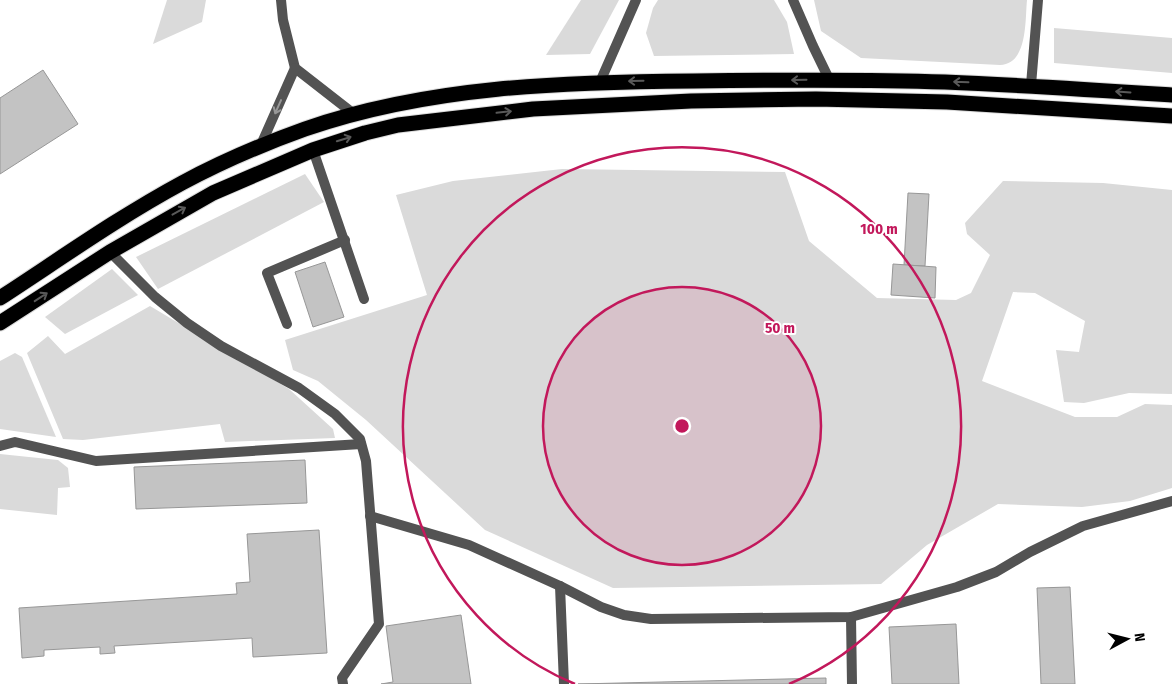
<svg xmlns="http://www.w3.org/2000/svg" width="1172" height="684" font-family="'Fira Sans Condensed',sans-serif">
<rect width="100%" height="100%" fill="#fff"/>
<g fill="#dadada">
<polygon points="167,0 206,0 202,22 153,44"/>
<polygon points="581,0 619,0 590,54 546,55"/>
<polygon points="658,0 774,0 787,22 794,54 654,56 646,33 653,8"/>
<path d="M814,0H1027C1025,20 1028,64 1000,65L861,58L821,31Z"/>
<polygon points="1054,28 1172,38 1172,73 1054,63"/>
<polygon points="562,169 785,172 809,241 877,298 956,300 971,293 990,255 967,234 965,223 1003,181 1103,183 1172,190 1172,394 1129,393 1084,403 1064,402 1056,350 1079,352 1085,321 1035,293 1013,292 982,381 1075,417 1117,417 1145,404 1172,405 1172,488 1130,501 1082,507 998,504 927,545 881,584 613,588 485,530 366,420 318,381 293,370 285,340 427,295 396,195 453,181"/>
<polygon points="305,174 324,202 158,289 136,257"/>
<polygon points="112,269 138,295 65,334 45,317"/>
<polygon points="150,306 289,389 333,429 335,438 225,442 220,424 83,440 63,439 27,353 48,336 65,354"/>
<polygon points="15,353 22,357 56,437 0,429 0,361"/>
<polygon points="0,454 58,460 68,468 70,487 58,488 57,515 0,509"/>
</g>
<g fill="#c3c3c3" stroke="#979797">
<polygon points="43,70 78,124 0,174 0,98"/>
<polygon points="908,193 929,194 925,266 904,265"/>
<polygon points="325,262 344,317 313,327 295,272"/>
<polygon points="893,264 936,267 935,298 891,295"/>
<polygon points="305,460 307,503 136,509 134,467"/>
<polygon points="319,530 327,653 253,657 252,638 114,646 115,653 100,654 100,647 44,650 44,656 22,658 19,608 237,594 236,583 250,582 247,534"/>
<polygon points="1070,587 1075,684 1041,684 1037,588"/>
<polygon points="461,615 471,684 381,684 393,682 386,626"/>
<polygon points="956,624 959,684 892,684 889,627"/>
<polygon points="826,678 826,684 578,684"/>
</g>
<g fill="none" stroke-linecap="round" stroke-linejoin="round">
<g stroke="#dbdbdb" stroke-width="17">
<g id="highway">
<path d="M0,298C60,259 119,217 182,183C221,162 263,144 305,129C429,86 564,82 694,81C777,80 861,79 945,82C1021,85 1096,90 1172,95"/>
<polyline points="0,323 110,252 213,193 313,150 365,133 398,125 533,109 691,101 816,99 947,102 1172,116"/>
</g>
</g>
<g stroke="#535353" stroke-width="10">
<polyline points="281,0 283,20 295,68 354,114"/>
<polyline points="793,0 813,46 829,79"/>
<polyline points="600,82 636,0"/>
<polyline points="1031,85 1038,0"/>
<polyline points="260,147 295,68"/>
<polyline points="313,150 364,299"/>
<polyline points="110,252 155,297 187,323 221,346 299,388 335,414 360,439 366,461 379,624 342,678 343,684"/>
<polyline points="287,324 267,273 345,240"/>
<polyline points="0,446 15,442 96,461 361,444"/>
<polyline points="560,586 564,684"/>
<polyline points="851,617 852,684"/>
</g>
<polyline stroke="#535353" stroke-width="10" points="370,516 469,545 560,586 601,607 624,615 651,619 851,617 957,587 996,572 1030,552 1083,526 1172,501"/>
<use href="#highway" stroke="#000" stroke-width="15"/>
</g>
<defs><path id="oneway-shaft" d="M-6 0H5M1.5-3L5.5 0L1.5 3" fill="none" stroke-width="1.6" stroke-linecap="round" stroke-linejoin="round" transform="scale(1.25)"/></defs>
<g stroke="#595959">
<use href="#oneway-shaft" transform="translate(799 80) rotate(179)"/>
<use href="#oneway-shaft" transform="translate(636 81) rotate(179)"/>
<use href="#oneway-shaft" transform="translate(961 82) rotate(-178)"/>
<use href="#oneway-shaft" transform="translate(1123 92) rotate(-176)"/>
<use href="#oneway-shaft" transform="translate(504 112) rotate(-6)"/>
<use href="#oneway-shaft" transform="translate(344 139) rotate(-17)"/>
<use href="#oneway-shaft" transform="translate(179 211) rotate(-29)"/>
<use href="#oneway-shaft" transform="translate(41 297) rotate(-33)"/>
</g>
<use stroke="#989898" href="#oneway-shaft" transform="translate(278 107) rotate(114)"/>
<circle cx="682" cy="426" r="139" fill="#c2185b" fill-opacity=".12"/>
<g fill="none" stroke="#c2185b" stroke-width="2.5">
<circle cx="682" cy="426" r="139"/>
<path d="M575 684A279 279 0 1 1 789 684"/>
</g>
<circle cx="682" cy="426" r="8" fill="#c2185b" stroke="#fff" stroke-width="2.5"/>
<g font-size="15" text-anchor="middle" font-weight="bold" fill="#c2185b" stroke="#fff" stroke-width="4" stroke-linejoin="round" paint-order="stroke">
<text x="879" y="234">100 m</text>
<text x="780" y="333">50 m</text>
</g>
<g transform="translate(1127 639) rotate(83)" stroke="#ffffff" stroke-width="4" paint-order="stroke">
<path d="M0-4L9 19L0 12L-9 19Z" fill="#000000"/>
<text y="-8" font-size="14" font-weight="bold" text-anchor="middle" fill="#000000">N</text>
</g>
</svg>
